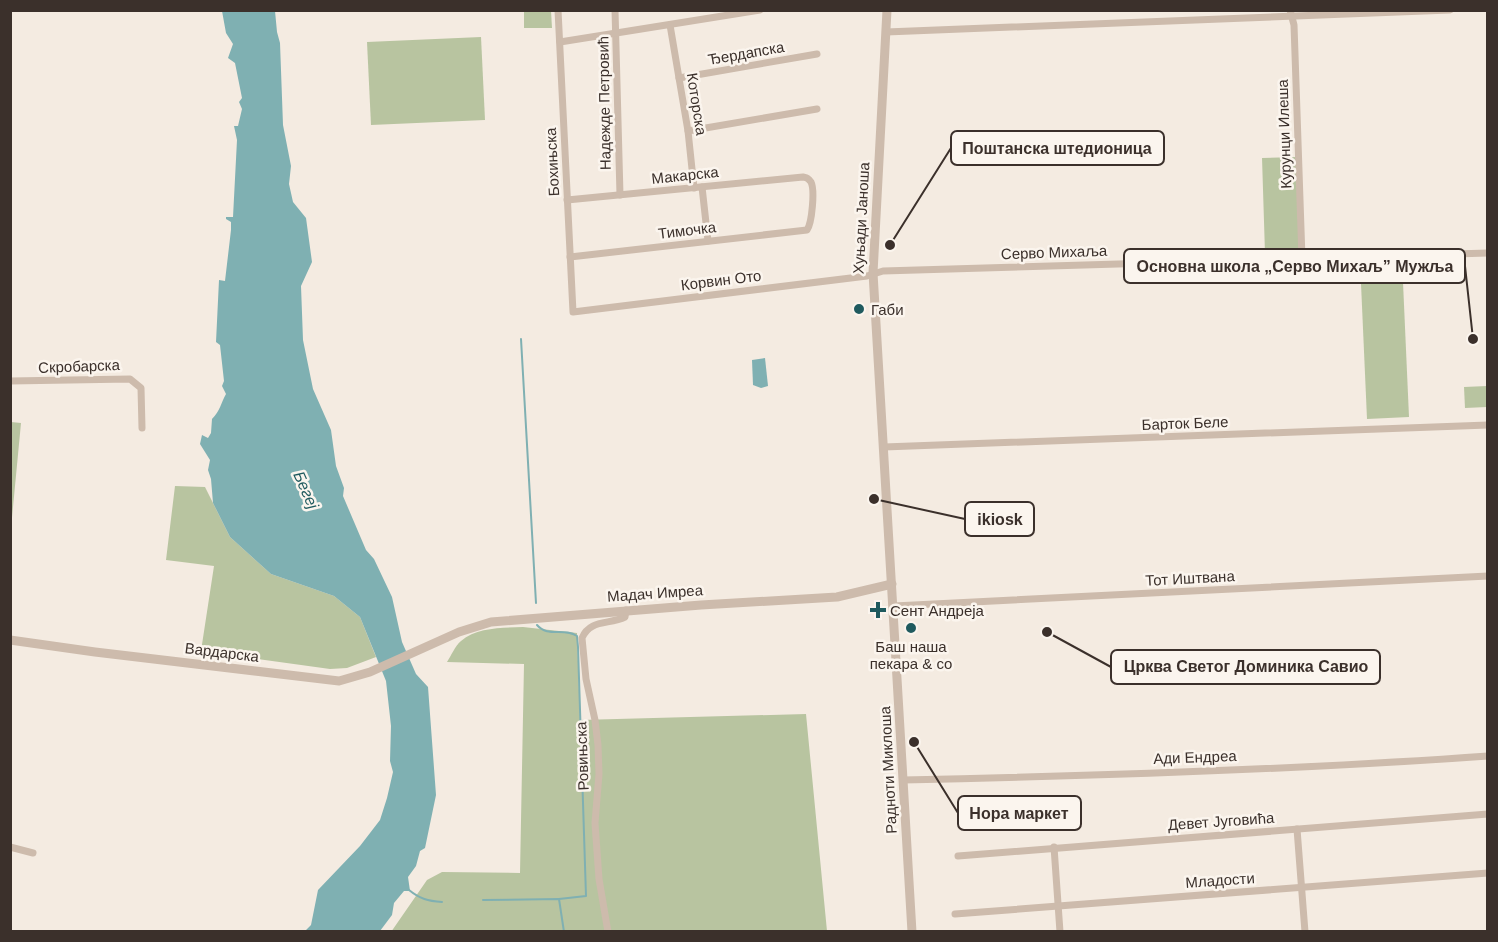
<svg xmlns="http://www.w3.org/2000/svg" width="1498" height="942" font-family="Helvetica,sans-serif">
<rect width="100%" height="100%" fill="#f4ebe1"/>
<g fill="#b8c4a0">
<polygon points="524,11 551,11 552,28 524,28"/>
<polygon points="481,37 485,120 371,125 367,42"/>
<polygon points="1296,157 1299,253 1265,254 1262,158"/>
<polygon points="1402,260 1409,417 1367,419 1360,261"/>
<polygon points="1487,386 1487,407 1465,408 1464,387"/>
<polygon points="11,422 21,423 11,528 10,422"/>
<polygon points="175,486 205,487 230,537 271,574 334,596 360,617 376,657 347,668 330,669 201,651 214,566 166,560"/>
<path d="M523,627L577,633L580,720L806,714L827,931L391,932L427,880L442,872L520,873L524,664L447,662C451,656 455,646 461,641C477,627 503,628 523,627Z"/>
</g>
<g fill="#7fb0b2">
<path d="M222,11H275L277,32L280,43L283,125L291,166L289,184L293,202L306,218L312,262L301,286L303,340L313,389L331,430L336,466L344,488L343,496L366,550L374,559L392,597L402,642L416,674L428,687L436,795L425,848L420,851L416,866L408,877L410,891H404L394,903L392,915L380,931H305L311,925L318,890L360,846L380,820L387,798L393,772L390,761L391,726L386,681L360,617L334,596L271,574L230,537L213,503L211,479L208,470L210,460L200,444L202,435L208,438L211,433L212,419C220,411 221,403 226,394L222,386L224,381L220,345L216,342L219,280L225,281L231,230V222L226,219V217H233L237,140L234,126H238L242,109L239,102L242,98L235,63L228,58L233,44L226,33Z"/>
<polygon points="765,358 768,386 761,388 753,385 752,360"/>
</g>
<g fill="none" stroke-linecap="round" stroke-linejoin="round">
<g stroke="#7fb0b2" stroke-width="2">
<polyline points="521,339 536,603"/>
<path d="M537,625C548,638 564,627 577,636L578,647L586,896L559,899"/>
<path d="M409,890C420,899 428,901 442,902"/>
<polyline points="483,900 559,899 564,932"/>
</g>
<g stroke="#cdbbac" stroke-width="7">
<polyline points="558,10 573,312 867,276 883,271 1488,253"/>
<polyline points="615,10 620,195"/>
<polyline points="1290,10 1294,25 1302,258"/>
<polyline points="670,25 688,131 694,188"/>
<polyline points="886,32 1450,10"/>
<polyline points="560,42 760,10"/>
<polyline points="679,78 817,54"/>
<polyline points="688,131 817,109"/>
<polyline points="702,187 708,241"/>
<path d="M567,200L803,177C807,178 808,178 811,182C815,190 812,223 807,230L570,257"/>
<polyline points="10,381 130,379 141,388 142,428"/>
<polyline points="884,447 1488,425"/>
<polyline points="894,606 1488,576"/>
<path d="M903,780C1098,776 1293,770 1488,756"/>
<polyline points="1297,829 1305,932"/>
<polyline points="10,847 33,853"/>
<polyline points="1054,847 1060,932"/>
<polyline points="958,856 1488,814"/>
<polyline points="955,914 1488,873"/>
<path d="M608,932L599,879L595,823L599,774L598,745L595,720L586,679L582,638C590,619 609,625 625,617L626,610"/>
</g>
<g stroke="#cdbbac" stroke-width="9">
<polyline points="887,10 873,273 912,932"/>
<polyline points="10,640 95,652 339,681 370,672 459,632 491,622 701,605 837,597 892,584"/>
</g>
</g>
<g fill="#1f5a5e" stroke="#fbf5ee" stroke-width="2">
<circle cx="859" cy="309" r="6"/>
<path d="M875 601h6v6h6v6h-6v6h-6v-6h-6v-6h6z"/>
<circle cx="911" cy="628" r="6"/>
</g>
<g text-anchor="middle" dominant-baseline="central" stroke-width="5" stroke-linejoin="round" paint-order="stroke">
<g font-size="15" fill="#3b302b" stroke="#fbf5ee">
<text transform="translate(746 53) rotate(-10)">Ђердапска</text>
<text transform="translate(604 103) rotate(-91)">Надежде Петровић</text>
<text transform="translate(697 104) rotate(81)">Которска</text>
<text transform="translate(1284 134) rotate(-92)">Курунци Илеша</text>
<text transform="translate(552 162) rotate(-93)">Бохињска</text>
<text transform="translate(685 175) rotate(-6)">Макарска</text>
<text transform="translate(861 218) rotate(-87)">Хуњади Јаноша</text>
<text transform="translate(687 230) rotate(-7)">Тимочка</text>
<text transform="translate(1054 252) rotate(-2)">Серво Михаља</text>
<text transform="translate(721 280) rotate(-7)">Корвин Ото</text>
<text transform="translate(79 366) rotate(-2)">Скробарска</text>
<text transform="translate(1185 423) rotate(-2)">Барток Беле</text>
<text transform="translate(1190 578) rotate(-3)">Тот Иштвана</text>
<text transform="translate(655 593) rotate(-4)">Мадач Имреа</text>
<text transform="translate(222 652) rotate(7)">Вардарска</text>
<text transform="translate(582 756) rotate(-92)">Ровињска</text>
<text transform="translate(1195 757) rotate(-2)">Ади Ендреа</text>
<text transform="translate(888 770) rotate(-93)">Радноти Миклоша</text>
<text transform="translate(1221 821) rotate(-4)">Девет Југовића</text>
<text transform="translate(1220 880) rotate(-4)">Младости</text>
</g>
<g font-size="15" fill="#3b302b" stroke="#fbf5ee" text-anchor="start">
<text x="871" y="309">Габи</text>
<text x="890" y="610">Сент Андреја</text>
<text x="911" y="646" text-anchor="middle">Баш наша<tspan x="911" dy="17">пекара &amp; co</tspan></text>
</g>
<g font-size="16" font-style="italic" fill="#1f5a5e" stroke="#fbf5ee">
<text transform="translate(306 490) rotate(66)">Бегеј</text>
</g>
</g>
<path fill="none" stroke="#3b302b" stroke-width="2" d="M890 245L951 148M1473 339L1465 266M874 499L965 519M1047 632L1111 667M914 742L958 813"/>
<g fill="#3b302b" stroke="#fbf5ee" stroke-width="2">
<circle cx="890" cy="245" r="6"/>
<circle cx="1473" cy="339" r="6"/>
<circle cx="874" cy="499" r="6"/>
<circle cx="1047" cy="632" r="6"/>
<circle cx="914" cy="742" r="6"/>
</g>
<g fill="#fbf5ee" stroke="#3b302b" stroke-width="2">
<rect x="951" y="131" width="213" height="34" rx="6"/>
<rect x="1124" y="249" width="341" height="34" rx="6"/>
<rect x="965" y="502" width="69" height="34" rx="6"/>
<rect x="1111" y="650" width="269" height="34" rx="6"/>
<rect x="958" y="796" width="123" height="34" rx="6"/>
</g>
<g font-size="16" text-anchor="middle" font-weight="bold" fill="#3b302b">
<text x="1057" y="154">Поштанска штедионица</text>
<text x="1295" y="272">Основна школа „Серво Михаљ” Мужља</text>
<text x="1000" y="525">ikiosk</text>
<text x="1246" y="672">Црква Светог Доминика Савио</text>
<text x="1019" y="819">Нора маркет</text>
</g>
<rect width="1498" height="942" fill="none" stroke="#3b302b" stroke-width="24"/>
</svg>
